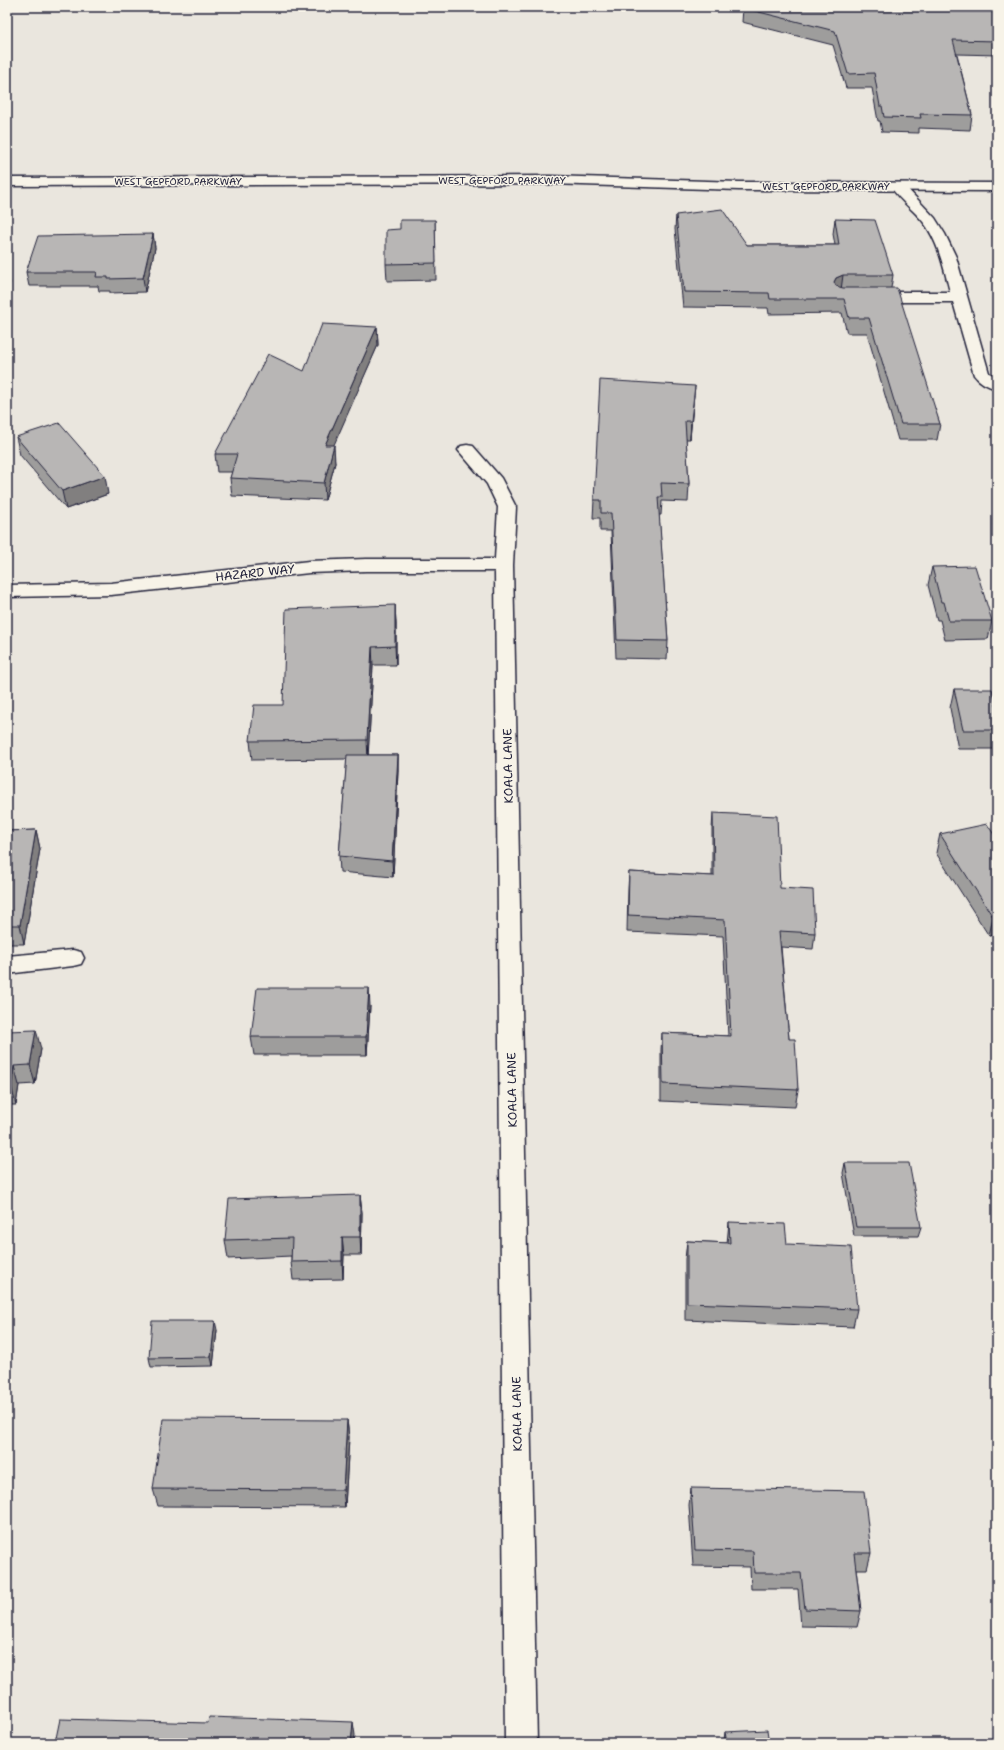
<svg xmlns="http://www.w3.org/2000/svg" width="1004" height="1750" font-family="'Shantell Sans',sans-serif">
<rect width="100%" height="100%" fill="#eae6de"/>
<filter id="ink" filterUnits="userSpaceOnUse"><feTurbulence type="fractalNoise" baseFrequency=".025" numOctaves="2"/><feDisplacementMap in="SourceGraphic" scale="8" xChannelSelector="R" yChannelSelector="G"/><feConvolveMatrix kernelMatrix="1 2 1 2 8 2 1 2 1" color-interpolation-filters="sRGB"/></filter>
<g filter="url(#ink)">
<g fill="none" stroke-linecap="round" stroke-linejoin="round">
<g stroke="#22223b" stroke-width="3">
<g id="service">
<path d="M898,183L903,184L935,218L945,234L956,257L989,373L997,377V389C989,387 979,382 974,375L953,302H869L863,300L861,297L863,294L869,292H950C944,269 939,243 924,223C914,210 900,201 891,187L893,184Z"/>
<polygon points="73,950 81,952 84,958 81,964 73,966 7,974 7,956"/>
</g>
</g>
<g stroke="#22223b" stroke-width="3">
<g id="minor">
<polygon points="550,176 739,182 997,183 997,191 739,190 550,184 7,186 7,178"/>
<polygon points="467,445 473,446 501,478 516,507 513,565 537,1743 505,1743 495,571 366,571 309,573 111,595 7,597 7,585 111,583 309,561 366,559 495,559 498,507 487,484 458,450 461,446"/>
</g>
</g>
<use href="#service" fill="#f7f3e8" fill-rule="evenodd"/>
<use href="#minor" fill="#f7f3e8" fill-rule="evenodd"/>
</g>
<g fill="#9e9d9c" stroke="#22223b">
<polygon points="997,7 997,55 957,54 972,115 970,130 919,128 919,133 882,132 880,121 878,121 872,88 846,88 833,45 742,22 743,8"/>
<polygon points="676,215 747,245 835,245 833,234 835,219 893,275 891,288 940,424 937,440 898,440 867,333 847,333 842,313 769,314 768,308 683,307 675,229"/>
<polygon points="435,220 436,280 387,281 386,264"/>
<polygon points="153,234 155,248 145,292 110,293 110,291 99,291 98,286 29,286 26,272"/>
<polygon points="377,327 378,345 333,445 335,463 325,500 232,496 230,478 232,472 217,472 215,454 304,371"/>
<polygon points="693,403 690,439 686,439 689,484 688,502 662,501 661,515 659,515 668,641 667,659 616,658 611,531 600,531 600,518 593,518 594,500"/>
<polygon points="16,437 108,494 66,509 20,455"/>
<polygon points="932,567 992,621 988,639 945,640 940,620 937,620 928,585"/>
<polygon points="395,605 396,624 396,665 373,665 368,755 398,755 398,771 393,877 340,872 339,856 347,759 252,760 250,741 283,705"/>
<polygon points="954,689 997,709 997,749 958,749 950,708"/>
<polygon points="713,813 780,888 815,933 813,949 781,947 789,1039 798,1090 795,1107 661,1101 661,1050 662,1033 728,1036 723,936 627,932 628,889 629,872 712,876 712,829"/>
<polygon points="36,830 40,849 24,944 7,944 7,831"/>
<polygon points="940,834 997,839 997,934 989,936 936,853"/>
<polygon points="370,1006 367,1055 254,1055 251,1037"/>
<polygon points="7,1031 41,1049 35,1084 19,1085 16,1105 7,1105"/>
<polygon points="845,1163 921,1227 918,1236 854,1236 843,1173"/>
<polygon points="360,1195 362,1213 361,1255 344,1255 343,1279 293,1280 291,1262 291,1256 228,1259 225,1240"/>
<polygon points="729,1222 787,1244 857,1309 853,1327 685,1320 685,1259 687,1241 727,1243"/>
<polygon points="217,1330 213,1366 151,1367 149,1358"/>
<polygon points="347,1420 349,1437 345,1507 158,1506 153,1489"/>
<polygon points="691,1488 871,1553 867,1569 856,1569 861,1611 857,1627 801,1626 798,1589 751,1589 750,1567 693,1566 689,1505"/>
<polygon points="725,1732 769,1743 724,1743 724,1740"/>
</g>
<g fill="#817f7f" stroke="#22223b">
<polygon points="153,234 155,248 145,292 143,278"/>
<polygon points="7,267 10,283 7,292"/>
<polygon points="843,275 841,290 834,292 834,282 836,278"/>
<polygon points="377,327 378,345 326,463 325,445"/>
<polygon points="695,386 693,403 690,439 691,421"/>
<polygon points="334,445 335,463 325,500 324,483"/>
<polygon points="105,476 108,494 66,509 62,491"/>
<polygon points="395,605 396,624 396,665 395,646"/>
<polygon points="372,647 373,665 368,759 367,740"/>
<polygon points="398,755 398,771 393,877 392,861"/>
<polygon points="36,830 40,849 24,944 20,925"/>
<polygon points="997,916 997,934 989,936 993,917"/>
<polygon points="369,988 370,1006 367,1055 366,1037"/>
<polygon points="36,1030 41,1049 35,1084 30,1065"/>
<polygon points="14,1066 19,1085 16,1105 11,1086"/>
<polygon points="360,1195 362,1213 361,1255 360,1237"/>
<polygon points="342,1237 344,1255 343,1279 342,1261"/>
<polygon points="215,1321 217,1330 213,1366 211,1357"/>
<polygon points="347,1420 349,1437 345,1507 343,1490"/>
<polygon points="353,1722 355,1735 354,1743 351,1743"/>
</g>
<g fill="#b8b6b5" stroke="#22223b">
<polygon points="744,7 997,7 997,41 953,40 972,115 920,114 921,118 884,117 882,106 880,106 874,73 848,74 835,31 743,8"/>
<polygon points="722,209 747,245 839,245 835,219 875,220 893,275 843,275 836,278 834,282 836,286 843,288 897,288 940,424 901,424 869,318 849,318 844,299 770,299 769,293 684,292 676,215"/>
<polygon points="400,220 435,220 436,263 386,264 386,230 400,229"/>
<polygon points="153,234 143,278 108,279 108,277 96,277 97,272 26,272 38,236"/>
<polygon points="322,324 377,327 325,445 334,445 324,483 230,478 237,454 215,454 268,354 304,371"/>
<polygon points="600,380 695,386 691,421 685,421 689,484 661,483 662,497 658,497 668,641 617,640 611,513 601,513 601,500 594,500"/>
<polygon points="59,423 105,476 62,491 16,437"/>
<polygon points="975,566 992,621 949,621 944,602 941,602 932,567"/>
<polygon points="395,605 395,646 372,647 367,740 250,741 254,705 283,705 286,609"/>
<polygon points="954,689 992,689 997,709 997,730 963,730"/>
<polygon points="347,755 398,755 392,861 339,856"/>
<polygon points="713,813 777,816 780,888 813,890 815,933 779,931 789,1039 795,1039 798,1090 663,1084 662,1033 731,1036 725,920 628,915 629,872 714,876"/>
<polygon points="987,824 997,839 997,916 993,917 940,834"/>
<polygon points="36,830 20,925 7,925 7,831"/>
<polygon points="257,988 369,988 366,1037 251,1037"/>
<polygon points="36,1030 30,1065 14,1066 11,1086 7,1086 7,1031"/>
<polygon points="845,1163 909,1163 921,1227 856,1227"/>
<polygon points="360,1195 360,1237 342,1237 342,1261 291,1262 292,1238 225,1240 229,1199"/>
<polygon points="729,1222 785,1224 787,1244 851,1247 857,1309 687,1303 687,1241 730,1243"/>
<polygon points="152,1321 215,1321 211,1357 149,1358"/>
<polygon points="163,1419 347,1420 343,1490 153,1489"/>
<polygon points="691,1488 864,1491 871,1553 854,1553 861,1611 805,1609 801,1573 754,1573 753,1551 695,1550"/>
<polygon points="209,1717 353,1722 351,1743 55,1743 60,1719 208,1723"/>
<polygon points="767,1730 769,1743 727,1743 725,1732"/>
</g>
</g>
<g text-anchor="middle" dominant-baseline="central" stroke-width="3" stroke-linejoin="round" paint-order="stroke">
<g font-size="10" fill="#22223b" stroke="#f7f3e8">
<text x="502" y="180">WEST GEPFORD PARKWAY</text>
<text x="178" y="181">WEST GEPFORD PARKWAY</text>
<text x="826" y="186">WEST GEPFORD PARKWAY</text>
</g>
<g font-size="12" fill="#22223b" stroke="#f7f3e8">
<text transform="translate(255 573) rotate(-6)">HAZARD WAY</text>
<text transform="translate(508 766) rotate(-91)">KOALA LANE</text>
<text transform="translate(512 1090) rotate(-91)">KOALA LANE</text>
<text transform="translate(517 1414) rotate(-91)">KOALA LANE</text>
</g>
</g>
<rect width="1004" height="1750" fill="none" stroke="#f7f3e8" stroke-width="24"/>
<rect x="12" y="12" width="980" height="1726" fill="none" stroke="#22223b" stroke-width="1.5" filter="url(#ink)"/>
</svg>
